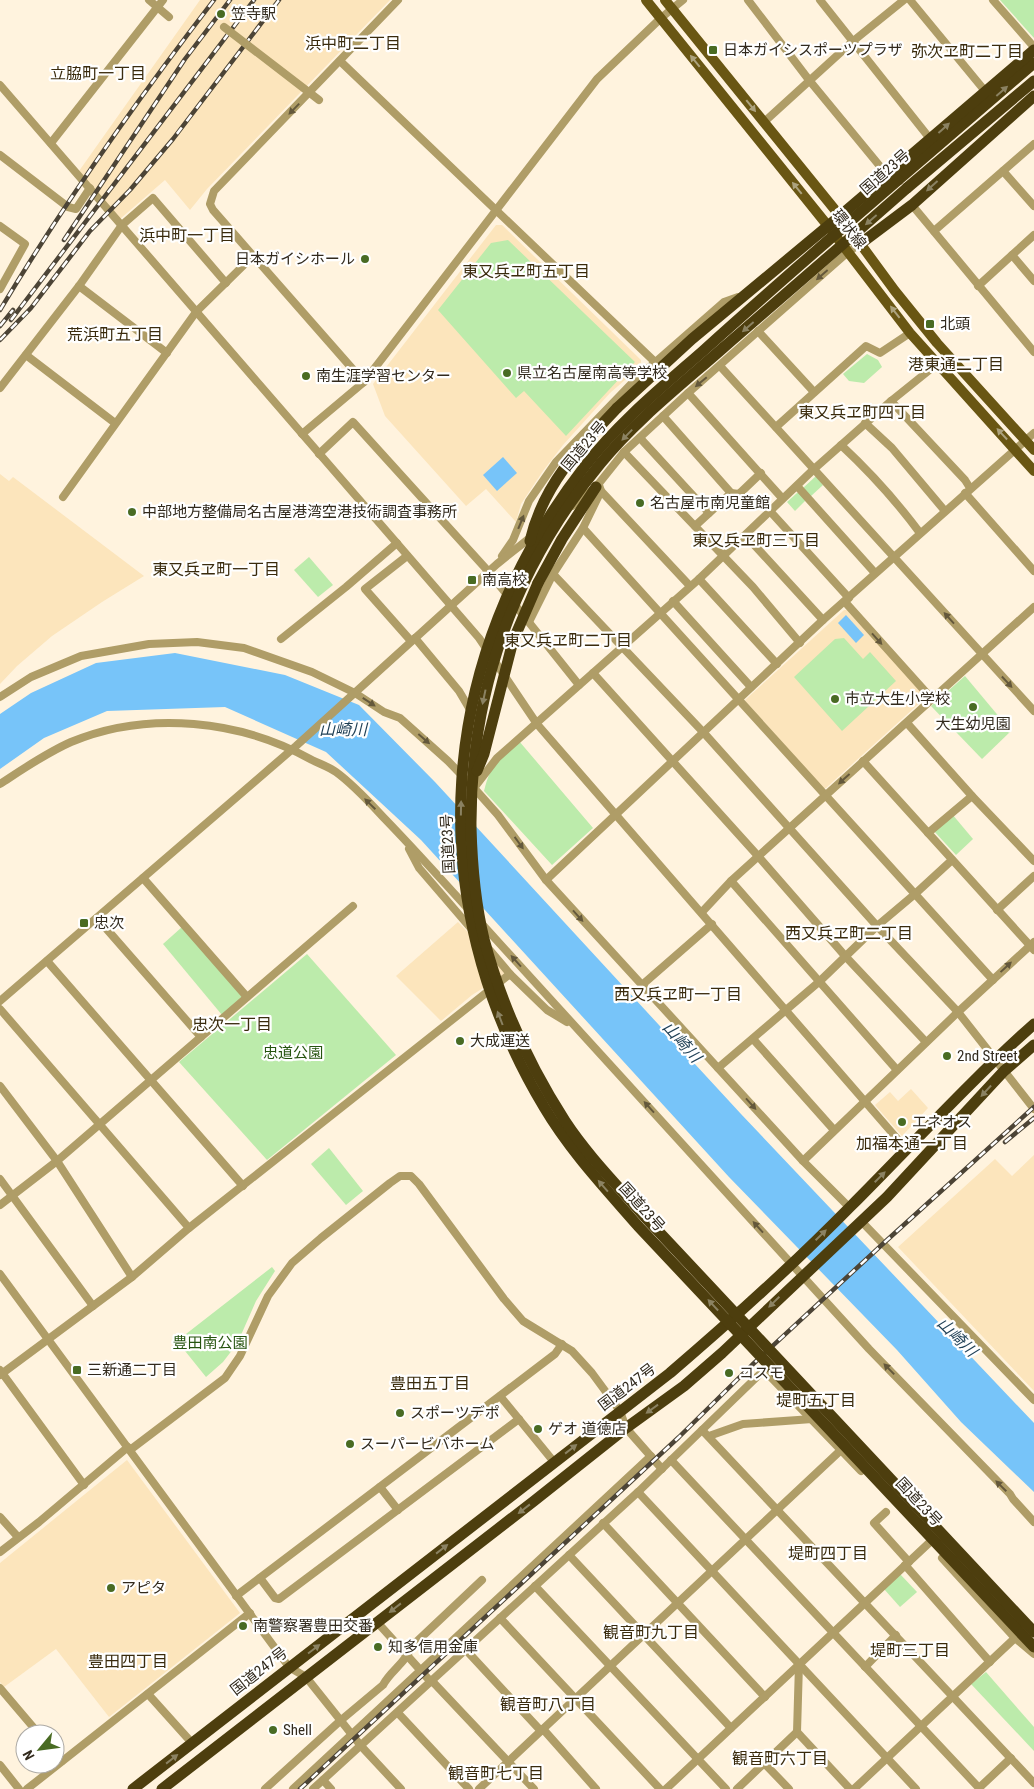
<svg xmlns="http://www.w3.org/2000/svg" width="1034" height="1789" font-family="'Roboto Condensed','Noto Sans JP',sans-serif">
<rect width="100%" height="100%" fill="#fff3de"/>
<g fill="#fce5bc">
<polygon points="200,0 390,0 207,189 190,210 165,180 120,219 79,171"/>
<polygon points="496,225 502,225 641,360 641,366 610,393 563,445 543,471 521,504 516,522 486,489 466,506 385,416 373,384"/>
<polygon points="0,474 9,481 13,477 144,576 102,602 52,636 17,666 0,684"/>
<polygon points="844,610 847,610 924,694 924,699 826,788 823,788 746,702 745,700"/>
<polygon points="458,922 505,970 504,975 472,995 441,1021 396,976"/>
<polygon points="911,1089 928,1108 902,1136 875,1105 890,1092 898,1101"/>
<polygon points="1034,1155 1034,1391 898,1247 995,1159 1012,1176"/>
<polygon points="127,1460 240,1613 109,1717 56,1649 4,1687 0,1682 0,1563"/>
</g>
<g fill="#bcebab">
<polygon points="1000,0 1034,0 1034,38"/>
<polygon points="508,240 635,362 566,436 524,391 516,398 438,310 491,243"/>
<polygon points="867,354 878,360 882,367 864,383 849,381 843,374"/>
<polygon points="816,476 823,485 810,497 803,488"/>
<polygon points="797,493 800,493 806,500 795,511 787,502"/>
<polygon points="309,557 333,585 318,597 294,570"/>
<polygon points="844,638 863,659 870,652 896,681 842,731 794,677 835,639"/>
<polygon points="965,676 1011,731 982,759 931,706"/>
<path d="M519,741L593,828L552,865L484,791C491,763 498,760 519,741Z"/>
<polygon points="952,814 973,839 956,855 933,830"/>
<polygon points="182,927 243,996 222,1015 163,944"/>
<polygon points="307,954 396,1055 267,1160 179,1062"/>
<polygon points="329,1148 363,1191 346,1205 311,1164"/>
<polygon points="272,1267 275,1271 256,1301 241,1335 233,1349 223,1362 206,1377 177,1341"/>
<polygon points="900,1574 917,1592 900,1607 884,1589"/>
<polygon points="986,1672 1034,1727 1034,1751 971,1684"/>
</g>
<g fill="#77c4f9">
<polygon points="503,457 517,473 497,491 483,475"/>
<polygon points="846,615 864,635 856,643 838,623"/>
<polygon points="175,653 285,675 359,705 435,782 741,1114 1034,1423 1034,1492 961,1422 897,1350 729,1177 421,840 326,752 225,707 107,711 44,738 0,769 0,714 31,693 96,663"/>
</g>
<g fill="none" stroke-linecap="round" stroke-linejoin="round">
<g stroke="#af9d67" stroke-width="8">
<polyline points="149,0 169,17"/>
<polyline points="748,0 809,80 888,176"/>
<polyline points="820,0 931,140"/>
<polyline points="910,0 985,91"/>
<polyline points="993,0 1034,47"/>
<polyline points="340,61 655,362"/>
<polyline points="0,85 479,638 537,724 907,1150"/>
<polyline points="764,122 852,42 904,0"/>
<polyline points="51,143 163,0"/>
<polyline points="0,155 68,207 76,209 90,188"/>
<polyline points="1003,171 1034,206"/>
<polyline points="912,205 1034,352"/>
<polyline points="0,226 25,244 0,289"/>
<polyline points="934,231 1034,144"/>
<polyline points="1012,255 1034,281"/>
<polyline points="79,286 167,353"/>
<polyline points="978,286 1034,235"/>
<polyline points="758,331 814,392"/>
<polyline points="26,355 115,423"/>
<polyline points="720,366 1034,711"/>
<polyline points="364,382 213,210 210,204 214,191 398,0"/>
<polyline points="0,388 79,286 122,225 153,198 226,283"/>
<polyline points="688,393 782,498"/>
<polyline points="891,401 965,480 970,488"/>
<polyline points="663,416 731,493"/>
<polyline points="865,423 892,448 945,511"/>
<polyline points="776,427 866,346 880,353 910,333"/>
<polyline points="302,434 364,382 597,79 661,18 683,0"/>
<polyline points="640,438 709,513"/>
<path d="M841,445C870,472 897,502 920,533"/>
<polyline points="624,452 753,587 800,643"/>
<polyline points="319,454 353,422 488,571 579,685"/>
<polyline points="797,486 875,573"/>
<polyline points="601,491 690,586"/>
<polyline points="965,493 1034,571"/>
<polyline points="63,497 196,312 252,257"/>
<polyline points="572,506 596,487 624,452 688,393 848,252 860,244"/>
<polyline points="769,510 849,598"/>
<polyline points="695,526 731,493 739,494 761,473"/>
<polyline points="583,528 993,980"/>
<polyline points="746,536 823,620"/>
<polyline points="407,556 365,589 411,641"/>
<polyline points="502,556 513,540 529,501 556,462 635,380 724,302 738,297"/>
<polyline points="553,574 704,733 877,926 958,1012 1034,1109"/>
<polyline points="699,579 777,664"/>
<polyline points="673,601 751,687"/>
<polyline points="845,602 932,699"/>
<polyline points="529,622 553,574 583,528 601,491 599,485"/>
<polyline points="415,638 459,691 472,713"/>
<polyline points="281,639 346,587 397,543"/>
<polyline points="593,673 758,856 846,957 926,1042"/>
<polyline points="0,697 31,677 81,656 149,644 197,642 244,648 312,672 355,693 384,712 400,718 448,761 474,788 498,815 546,880 803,1161 849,1207"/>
<polyline points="907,723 972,796 1034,861"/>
<polyline points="863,761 1034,950"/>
<path d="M0,784C23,769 46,753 71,742C148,710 241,720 312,760C320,764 329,767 336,772C354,785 370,803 385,819C414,849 442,880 470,911"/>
<polyline points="474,788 497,758 699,579 814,469 891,401 937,364"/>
<polyline points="928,833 972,796"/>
<polyline points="409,849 419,868 474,932"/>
<polyline points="143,878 247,997"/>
<polyline points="546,880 823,620 1034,433"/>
<polyline points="731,881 897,1070"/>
<polyline points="997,910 1034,876"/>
<polyline points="702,912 731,881 1034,607"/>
<polyline points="97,918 201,1037"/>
<polyline points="481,923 869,1349 1010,1494 1013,1499 1034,1522"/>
<polyline points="488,948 510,974 547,1010 567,1022"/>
<polyline points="47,961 243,1186"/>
<polyline points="642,985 712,924"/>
<polyline points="0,1001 296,746 497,564 531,537"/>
<polyline points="0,1009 189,1228"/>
<polyline points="753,1039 834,1130"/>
<polyline points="718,1068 820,981 877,926 915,894 952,860"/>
<polyline points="0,1086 57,1161 132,1277"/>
<polyline points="803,1161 958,1012 1034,942"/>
<polyline points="0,1179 93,1306"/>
<polyline points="0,1205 57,1161 353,906"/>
<polyline points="861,1221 1034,1400"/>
<polyline points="0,1274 289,1667 306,1677 361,1746 401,1789"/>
<polyline points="0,1370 84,1485"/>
<polyline points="0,1375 132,1277 189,1228 510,974"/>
<polyline points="500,1396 554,1462"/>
<polyline points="702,1430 764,1370 861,1471"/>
<polyline points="709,1436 743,1424 812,1419"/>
<polyline points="130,1450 225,1378 240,1356 268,1296 292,1263 321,1238 390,1183 400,1176 411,1176 419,1184 504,1299 523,1321 572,1351 592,1373 620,1411 626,1428 662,1469"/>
<polyline points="671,1460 980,1789"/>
<polyline points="380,1487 398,1510"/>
<polyline points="638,1492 916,1789"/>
<polyline points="886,1512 874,1523 909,1562"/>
<polyline points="0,1517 18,1537"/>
<polyline points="603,1523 765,1697"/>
<polyline points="0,1552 39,1522 128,1447"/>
<polyline points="569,1555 731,1728"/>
<polyline points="942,1558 1015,1638 1034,1654"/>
<polyline points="905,1565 990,1662"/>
<polyline points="260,1578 275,1598 279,1599 519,1419"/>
<polyline points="535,1586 726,1789"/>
<polyline points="236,1596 555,1354 562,1344"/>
<polyline points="500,1618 660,1789"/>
<polyline points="377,1622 431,1682"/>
<polyline points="466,1650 541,1731"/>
<polyline points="865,1667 896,1635"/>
<polyline points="432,1681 534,1789"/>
<polyline points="0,1688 39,1734"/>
<polyline points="148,1694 192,1743"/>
<polyline points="398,1713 469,1789"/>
<polyline points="543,1729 596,1789"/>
<polyline points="797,1732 850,1789"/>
<polyline points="55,1752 62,1761"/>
<polyline points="764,1763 789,1789"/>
<polyline points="0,1765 19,1789"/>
<polyline points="323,1780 331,1789"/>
<polyline points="979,1788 1011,1758"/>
<polyline points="27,1789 250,1613"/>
<path d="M265,1789L340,1721L383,1685C391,1670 406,1663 411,1647L482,1580"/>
<polyline points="293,1789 651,1456"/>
<polyline points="313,1789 638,1492 702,1430 1034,1783"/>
<polyline points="479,1789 841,1450"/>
<polyline points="666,1789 929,1543"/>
<polyline points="737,1789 797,1732 799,1664"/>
<polyline points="854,1789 1015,1638"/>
</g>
<g stroke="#695613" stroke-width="10">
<polyline points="646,0 828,226 910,333 1034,471"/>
<polyline points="665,0 840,216 895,291 937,343 1034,450"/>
</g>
<g stroke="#4d3e0e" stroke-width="11">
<polyline points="898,180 1034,63"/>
<polyline points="907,188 1034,81"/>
<polyline points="860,244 912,205 1034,96"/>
<polyline points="617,408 692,339 840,216 1034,50"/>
<polyline points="538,583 562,539 596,487"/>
<path d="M133,1789L670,1373C732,1320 794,1264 851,1206C912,1145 970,1081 1034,1024"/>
<polyline points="162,1789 534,1501 626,1428 684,1386 722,1353 887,1197 1004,1071 1034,1045"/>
</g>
<g stroke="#4c4436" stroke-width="4.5">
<g id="rail">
<polyline points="64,240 185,59 230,0"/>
<path d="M0,310C65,202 137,100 214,0"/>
<polyline points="11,320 254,0"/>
<polyline points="0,326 13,310"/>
<polyline points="0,340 31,308 90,231 130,190 173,139 279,0"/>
<polyline points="1005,1142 1034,1118"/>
<polyline points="300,1789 679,1437 752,1365 886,1241 1034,1107"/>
</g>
</g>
<use href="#rail" stroke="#fff" stroke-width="2.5" stroke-dasharray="8" stroke-linecap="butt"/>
<polyline stroke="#af9d67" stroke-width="8" points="224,27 319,100"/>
<g stroke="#4d3e0e" stroke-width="11">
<path d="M898,180C833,236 767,293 703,351C662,387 618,423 585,466C436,658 419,898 544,1107C570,1151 605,1188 638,1226L1034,1647"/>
<path d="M907,188C846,242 784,295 723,348C681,385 636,420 600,464C514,568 470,692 471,827C472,865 475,902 484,939C501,1003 529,1065 565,1121C588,1156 618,1186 645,1217L1034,1632"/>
<path d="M530,541C543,485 579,448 617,408"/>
<polyline points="477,771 484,754 513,641 538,583"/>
</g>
</g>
<defs><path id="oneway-solid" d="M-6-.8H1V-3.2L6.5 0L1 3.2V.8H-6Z" transform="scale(1.25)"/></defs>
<g fill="#aca27d">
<use href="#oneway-solid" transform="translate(695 61) rotate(-129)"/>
<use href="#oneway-solid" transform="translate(751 106) rotate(51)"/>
<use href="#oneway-solid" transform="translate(797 188) rotate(-129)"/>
<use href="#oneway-solid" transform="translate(895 312) rotate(-128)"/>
<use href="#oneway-solid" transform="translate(1002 434) rotate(-133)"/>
</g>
<g fill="#8b8262">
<use href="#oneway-solid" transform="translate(1002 91) rotate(-41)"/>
<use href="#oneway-solid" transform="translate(944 128) rotate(-42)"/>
<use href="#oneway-solid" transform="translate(932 186) rotate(138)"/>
<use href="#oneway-solid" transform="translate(871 220) rotate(139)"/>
<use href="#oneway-solid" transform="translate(748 327) rotate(139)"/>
<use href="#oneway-solid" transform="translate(627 435) rotate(134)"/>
<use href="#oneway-solid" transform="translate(484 697) rotate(102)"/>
<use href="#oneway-solid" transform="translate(461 808) rotate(-89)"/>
<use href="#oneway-solid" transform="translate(500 1018) rotate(-111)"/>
<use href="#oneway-solid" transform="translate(986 1091) rotate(133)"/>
<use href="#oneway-solid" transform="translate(880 1177) rotate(-45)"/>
<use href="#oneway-solid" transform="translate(603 1186) rotate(-131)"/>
<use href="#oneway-solid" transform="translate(821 1235) rotate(-44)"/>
<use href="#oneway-solid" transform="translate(774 1302) rotate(136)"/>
<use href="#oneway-solid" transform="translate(713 1305) rotate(-133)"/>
<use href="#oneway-solid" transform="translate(652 1409) rotate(144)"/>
<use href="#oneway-solid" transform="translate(571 1449) rotate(-38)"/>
<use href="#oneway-solid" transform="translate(524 1509) rotate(142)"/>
<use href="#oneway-solid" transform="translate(442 1549) rotate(-38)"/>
<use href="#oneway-solid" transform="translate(395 1608) rotate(142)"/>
<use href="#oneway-solid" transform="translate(314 1649) rotate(-37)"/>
<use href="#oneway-solid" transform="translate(172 1759) rotate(-38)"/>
</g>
<g fill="#64583b">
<use href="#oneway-solid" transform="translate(294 109) rotate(134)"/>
<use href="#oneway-solid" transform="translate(822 275) rotate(139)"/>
<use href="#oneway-solid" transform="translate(701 382) rotate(140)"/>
<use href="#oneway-solid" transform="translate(521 522) rotate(-68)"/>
<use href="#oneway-solid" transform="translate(949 618) rotate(-132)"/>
<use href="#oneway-solid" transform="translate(877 639) rotate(48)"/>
<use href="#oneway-solid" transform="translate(1007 682) rotate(47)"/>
<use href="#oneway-solid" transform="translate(369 702) rotate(33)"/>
<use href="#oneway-solid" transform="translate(424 739) rotate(41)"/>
<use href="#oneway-solid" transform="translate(844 779) rotate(138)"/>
<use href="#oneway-solid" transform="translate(370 804) rotate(-136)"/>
<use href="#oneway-solid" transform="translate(519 843) rotate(54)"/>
<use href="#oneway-solid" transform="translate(578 916) rotate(48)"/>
<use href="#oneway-solid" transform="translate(516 961) rotate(-132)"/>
<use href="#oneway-solid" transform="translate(1006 967) rotate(-43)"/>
<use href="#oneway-solid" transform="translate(751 1104) rotate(48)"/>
<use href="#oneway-solid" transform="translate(649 1107) rotate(-132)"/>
<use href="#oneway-solid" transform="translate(758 1227) rotate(-132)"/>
<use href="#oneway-solid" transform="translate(889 1369) rotate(-134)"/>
<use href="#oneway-solid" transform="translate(1001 1486) rotate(-135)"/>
</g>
<g fill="#496b23" stroke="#fff" stroke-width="2">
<circle cx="221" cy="14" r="5"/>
<rect x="708" y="45" width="10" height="10" rx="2.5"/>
<circle cx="365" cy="259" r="5"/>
<rect x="925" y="319" width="10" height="10" rx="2.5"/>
<circle cx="507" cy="373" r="5"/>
<circle cx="306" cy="376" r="5"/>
<circle cx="640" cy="503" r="5"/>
<circle cx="132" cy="512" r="5"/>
<rect x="467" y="575" width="10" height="10" rx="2.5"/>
<circle cx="835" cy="699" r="5"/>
<circle cx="973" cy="707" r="5"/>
<rect x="79" y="918" width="10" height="10" rx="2.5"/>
<circle cx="460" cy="1041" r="5"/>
<circle cx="947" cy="1056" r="5"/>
<circle cx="902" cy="1122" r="5"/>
<rect x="72" y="1365" width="10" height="10" rx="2.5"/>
<circle cx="729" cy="1373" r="5"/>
<circle cx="400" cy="1413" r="5"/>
<circle cx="538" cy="1429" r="5"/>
<circle cx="350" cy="1444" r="5"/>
<circle cx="111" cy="1588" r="5"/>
<circle cx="243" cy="1626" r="5"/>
<circle cx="378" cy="1647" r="5"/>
<circle cx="273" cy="1730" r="5"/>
</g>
<g text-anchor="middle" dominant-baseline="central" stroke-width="4.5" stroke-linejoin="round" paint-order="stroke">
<g font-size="15" fill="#322a1d" stroke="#fff" text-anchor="start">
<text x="231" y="14">笠寺駅</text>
<text x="723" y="50">日本ガイシスポーツプラザ</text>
<text x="355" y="259" text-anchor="end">日本ガイシホール</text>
<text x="940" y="324">北頭</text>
<text x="517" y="373">県立名古屋南高等学校</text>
<text x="316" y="376">南生涯学習センター</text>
<text x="650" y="503">名古屋市南児童館</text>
<text x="142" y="512">中部地方整備局名古屋港湾空港技術調査事務所</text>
<text x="482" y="580">南高校</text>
<text x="845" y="699">市立大生小学校</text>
<text x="973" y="724" text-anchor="middle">大生幼児園</text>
<text x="94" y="923">忠次</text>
<text x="470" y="1041">大成運送</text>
<text x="957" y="1056">2nd Street</text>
<text x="912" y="1122">エネオス</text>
<text x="87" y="1370">三新通二丁目</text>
<text x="739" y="1373">コスモ</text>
<text x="410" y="1413">スポーツデポ</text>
<text x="548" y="1429">ゲオ 道徳店</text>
<text x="360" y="1444">スーパービバホーム</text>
<text x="121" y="1588">アピタ</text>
<text x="253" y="1626">南警察署豊田交番</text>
<text x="388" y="1647">知多信用金庫</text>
<text x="283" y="1730">Shell</text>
</g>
<g font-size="15" fill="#322a1d" stroke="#fff">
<text transform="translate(885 172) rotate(-41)">国道23号</text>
<text transform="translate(849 229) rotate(52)">環状線</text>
<text transform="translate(584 446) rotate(-50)">国道23号</text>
<text transform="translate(448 844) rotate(-93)">国道23号</text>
<text transform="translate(642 1207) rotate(48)">国道23号</text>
<text transform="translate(627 1387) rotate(-37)">国道247号</text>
<text transform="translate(919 1502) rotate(47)">国道23号</text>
<text transform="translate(259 1671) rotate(-38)">国道247号</text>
</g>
<g font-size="15" fill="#26540f" stroke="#fff">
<text x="293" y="1053">忠道公園</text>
<text x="210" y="1343">豊田南公園</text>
</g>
<g font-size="16" fill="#3a2b0d" stroke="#fff">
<text x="353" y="43">浜中町二丁目</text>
<text x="967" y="51">弥次ヱ町二丁目</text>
<text x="98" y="73">立脇町一丁目</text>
<text x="187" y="235">浜中町一丁目</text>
<text x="526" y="271">東又兵ヱ町五丁目</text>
<text x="115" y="334">荒浜町五丁目</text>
<text x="956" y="364">港東通二丁目</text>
<text x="862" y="412">東又兵ヱ町四丁目</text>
<text x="756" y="540">東又兵ヱ町三丁目</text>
<text x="216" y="569">東又兵ヱ町一丁目</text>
<text x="568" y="640">東又兵ヱ町二丁目</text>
<text x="849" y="933">西又兵ヱ町二丁目</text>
<text x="678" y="994">西又兵ヱ町一丁目</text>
<text x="232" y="1024">忠次一丁目</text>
<text x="912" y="1143">加福本通一丁目</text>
<text x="430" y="1383">豊田五丁目</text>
<text x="816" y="1400">堤町五丁目</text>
<text x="828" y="1553">堤町四丁目</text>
<text x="651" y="1632">観音町九丁目</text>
<text x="910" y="1650">堤町三丁目</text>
<text x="128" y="1661">豊田四丁目</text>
<text x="548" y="1704">観音町八丁目</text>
<text x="780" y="1758">観音町六丁目</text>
<text x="496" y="1773">観音町七丁目</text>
</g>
<g font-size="16" font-style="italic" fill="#1d3e54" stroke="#fff">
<text x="343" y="729">山崎川</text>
<text transform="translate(682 1042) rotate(48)">山崎川</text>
<text transform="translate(957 1337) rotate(44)">山崎川</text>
</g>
</g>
<g transform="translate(40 1749) rotate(241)"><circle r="24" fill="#ffffff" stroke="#adaaa5"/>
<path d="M0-4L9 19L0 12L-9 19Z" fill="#496b23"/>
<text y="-8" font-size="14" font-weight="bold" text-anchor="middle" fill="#322a1d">N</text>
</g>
</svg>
